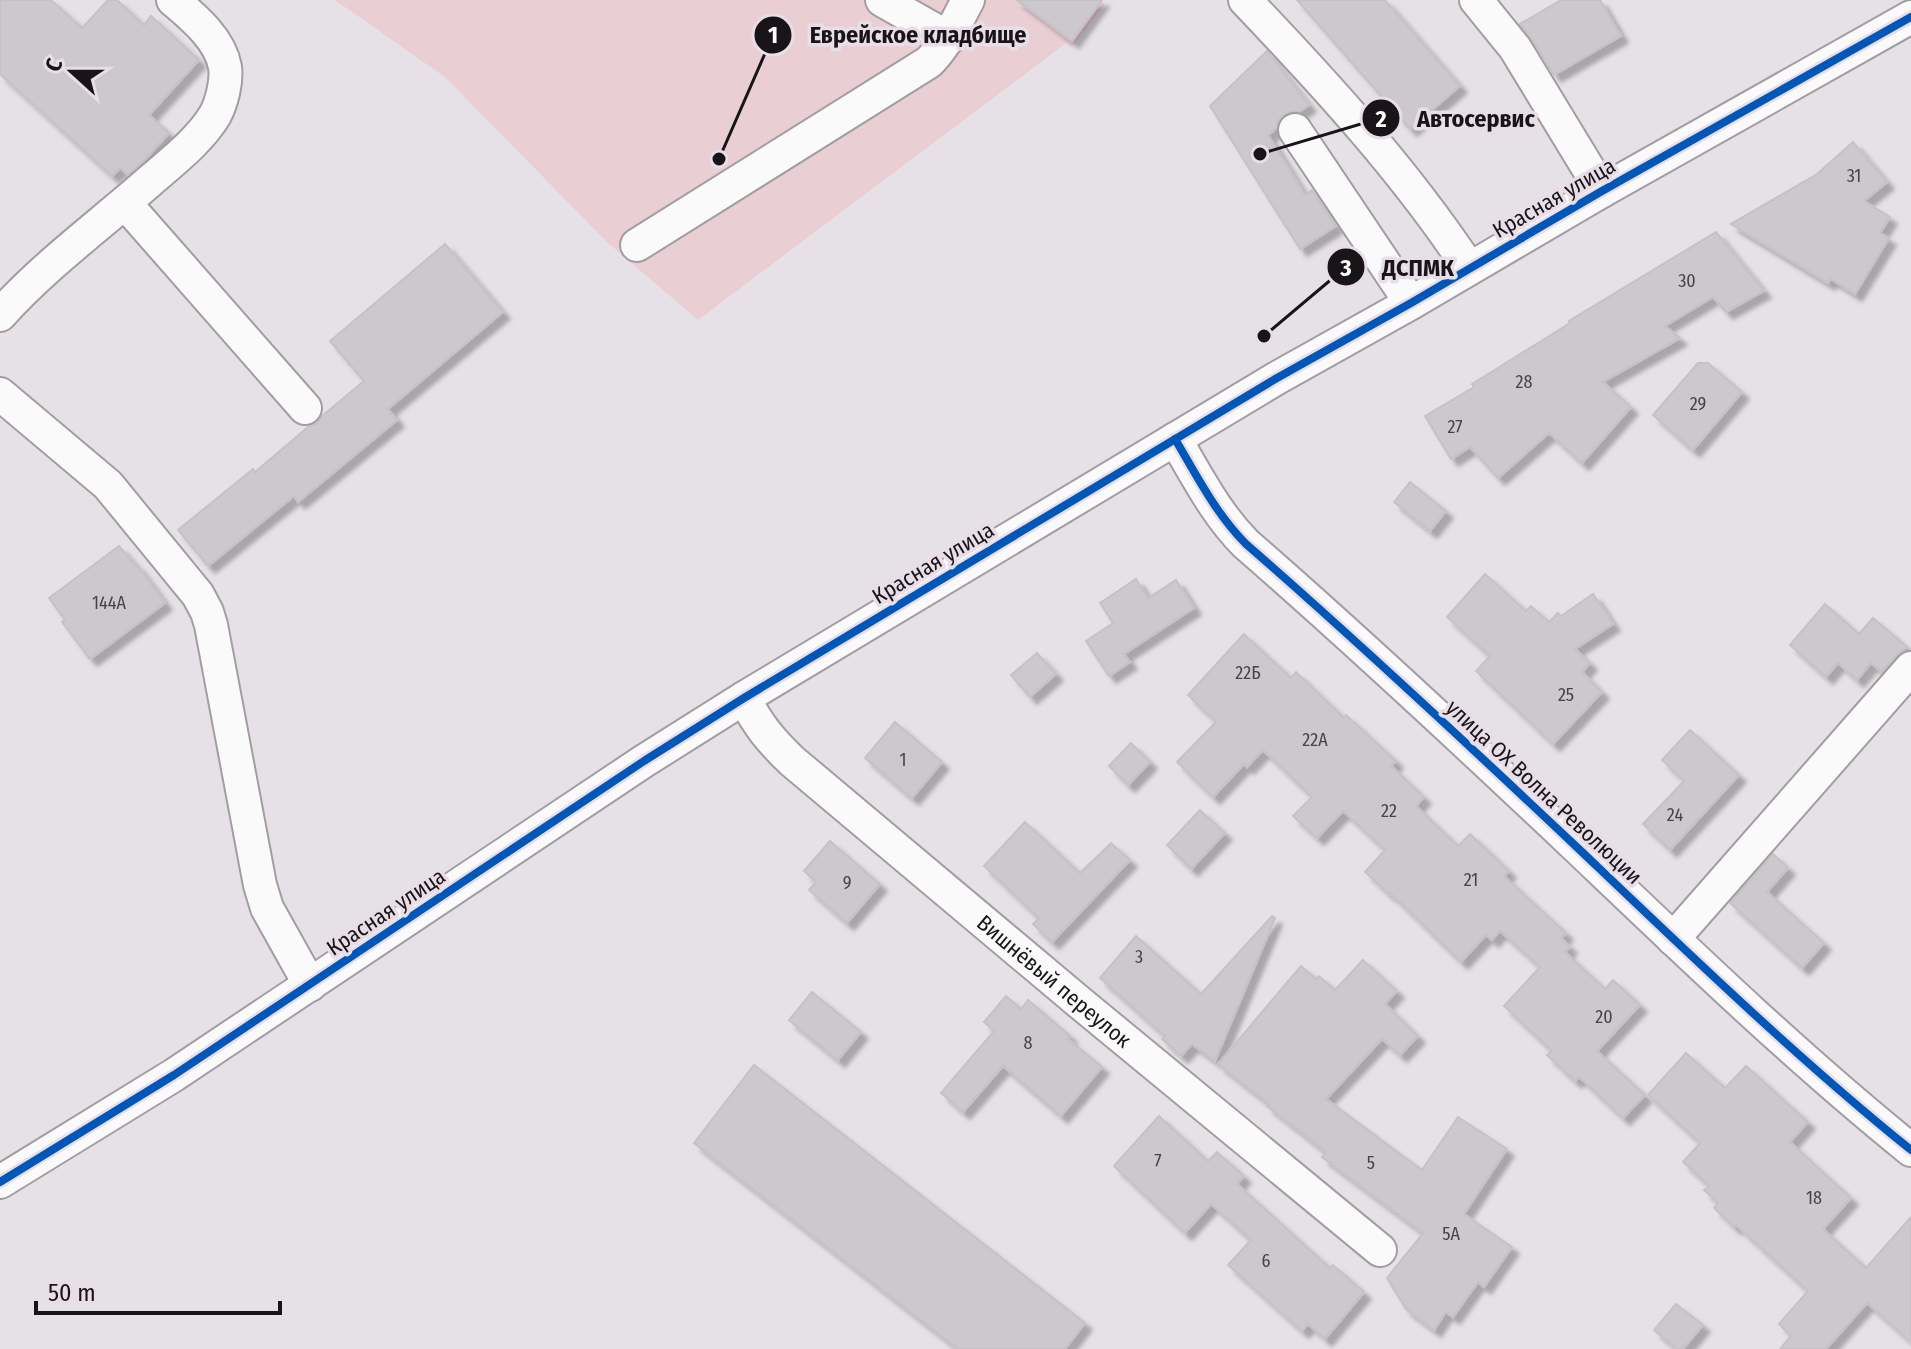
<svg xmlns="http://www.w3.org/2000/svg" width="1911" height="1349" font-family="'Fira Sans Condensed',sans-serif">
<defs>
<filter id="shadow"><feDropShadow dx="7" dy="7" stdDeviation="2" flood-color="#0004"/></filter>
</defs>
<rect width="100%" height="100%" fill="#e6e1e6"/>
<polygon fill="#e9ced4" points="335,0 1101,0 1105,4 1072,47 1066,43 698,320 607,242 445,77"/>
<g fill="#ccc8cd" stroke="#c5c2c6" stroke-width="2" filter="url(#shadow)">
<polygon points="0,0 51,0 82,28 108,0 117,0 144,25 151,16 199,60 149,115 169,133 141,164 128,175 120,168 112,176 0,74"/>
<polygon points="1017,0 1102,0 1072,41"/>
<polygon points="1297,0 1385,0 1460,86 1410,129"/>
<polygon points="1561,0 1600,0 1621,36 1554,75 1531,38 1520,24"/>
<polygon points="1267,51 1309,105 1299,112 1293,111 1284,115 1278,121 1277,128 1268,135 1305,195 1312,190 1336,226 1300,249 1210,106"/>
<polygon points="1853,142 1887,182 1864,201 1890,217 1880,233 1889,238 1855,294 1831,279 1828,283 1731,224 1817,174"/>
<polygon points="1716,232 1764,291 1726,312 1713,297 1665,326 1680,338 1603,382 1631,407 1582,463 1549,433 1498,478 1470,447 1451,459 1425,416 1474,387 1472,384 1570,323 1569,321"/>
<polygon points="445,244 503,312 388,409 397,420 298,502 294,496 208,566 178,530 253,469 255,472 309,426 317,423 322,416 364,381 330,341"/>
<polygon points="1698,363 1708,363 1742,392 1693,450 1653,415"/>
<polygon points="1410,482 1446,511 1430,531 1394,502"/>
<polygon points="119,546 136,566 137,565 165,603 90,659 62,622 65,620 49,598"/>
<polygon points="1485,574 1526,611 1531,606 1549,622 1558,613 1561,616 1593,594 1613,624 1575,649 1590,663 1582,672 1602,692 1553,744 1476,671 1490,656 1447,617"/>
<polygon points="1136,579 1148,598 1176,580 1194,608 1124,654 1130,662 1109,676 1086,641 1113,623 1100,603"/>
<polygon points="1825,604 1859,634 1873,618 1907,647 1897,655 1882,672 1871,663 1857,680 1838,663 1826,677 1790,645"/>
<polygon points="1244,634 1291,678 1296,672 1344,718 1346,715 1396,761 1391,766 1424,797 1416,806 1458,846 1470,834 1509,871 1504,876 1566,933 1561,938 1570,947 1565,952 1605,989 1613,980 1640,1005 1597,1051 1645,1095 1623,1118 1579,1077 1575,1081 1547,1055 1552,1051 1504,1006 1540,967 1500,931 1492,940 1486,935 1461,962 1390,893 1389,894 1365,872 1385,850 1343,811 1317,838 1293,816 1312,797 1263,750 1247,767 1244,764 1213,797 1177,762 1216,722 1188,695"/>
<polygon points="1037,653 1056,674 1030,697 1011,675"/>
<polygon points="895,722 942,762 912,798 865,758"/>
<polygon points="1690,730 1739,775 1670,850 1643,824 1684,781 1662,760"/>
<polygon points="1131,743 1150,762 1128,785 1109,766"/>
<polygon points="1200,810 1225,833 1191,869 1167,845"/>
<polygon points="1025,822 1080,873 1111,843 1130,860 1052,942 1033,924 1039,918 984,866"/>
<polygon points="830,841 880,884 847,923 809,890 816,882 804,871"/>
<polygon points="1773,854 1788,868 1767,892 1824,943 1802,968 1730,903"/>
<polygon points="1272,916 1275,918 1215,1061 1192,1044 1181,1056 1162,1039 1165,1036 1100,978 1136,936 1201,994"/>
<polygon points="1363,960 1397,991 1385,1004 1418,1036 1400,1055 1382,1039 1326,1099 1422,1170 1458,1117 1507,1149 1464,1214 1512,1247 1484,1287 1478,1282 1453,1317 1446,1312 1434,1330 1406,1309 1387,1278 1423,1233 1322,1157 1326,1152 1267,1106 1269,1104 1218,1064 1301,966 1316,979 1319,976 1335,990"/>
<polygon points="812,992 861,1032 838,1060 789,1020"/>
<polygon points="1006,996 1021,1009 1028,1000 1070,1036 1068,1039 1102,1067 1061,1116 1003,1066 963,1112 941,1093 994,1031 984,1022"/>
<polygon points="1686,1053 1725,1088 1746,1066 1808,1122 1790,1142 1851,1198 1823,1229 1866,1268 1911,1217 1911,1342 1867,1303 1826,1349 1780,1349 1791,1336 1779,1324 1808,1291 1736,1225 1734,1227 1714,1208 1718,1203 1704,1190 1709,1186 1683,1162 1700,1143 1648,1095"/>
<polygon points="754,1065 1085,1323 1065,1349 958,1349 694,1143"/>
<polygon points="1159,1116 1208,1161 1217,1152 1244,1176 1237,1184 1330,1268 1333,1265 1364,1292 1325,1339 1308,1324 1302,1331 1228,1265 1251,1240 1211,1204 1185,1233 1114,1166"/>
<polygon points="1676,1304 1703,1325 1683,1349 1677,1349 1654,1330"/>
</g>
<g fill="none" stroke-linecap="round" stroke-linejoin="round">
<g stroke="#a29da1" stroke-width="36">
<g id="minor">
<polyline points="882,0 949,38"/>
<path d="M1245,0C1325,84 1405,171 1469,268"/>
<polyline points="1476,0 1515,48 1602,191"/>
<polyline points="1295,130 1411,303"/>
<polyline points="125,203 305,408"/>
<path d="M637,245L929,62C947,44 956,22 968,0"/>
<path d="M0,315C45,265 100,225 151,180C173,161 200,140 215,115C222,102 227,81 225,67C220,39 193,17 173,0"/>
<polyline points="0,394 108,485 198,595 207,612 211,625 260,885 267,908 310,985"/>
<path d="M1175,439C1197,476 1216,514 1246,544C1361,644 1472,748 1582,852C1689,954 1796,1057 1911,1150"/>
<path id="s1" d="M744,698C758,725 770,740 792,761L1079,1002L1380,1250"/>
<polyline points="1673,939 1911,668"/>
<polyline points="0,1182 174,1075 644,761 744,698 1277,378 1411,303 1602,191 1911,17"/>
</g>
</g>
<use href="#minor" stroke="#fbfafb" stroke-width="32"/>
<g stroke="#e9dee8" stroke-width="13">
<g id="cycleway">
<path d="M1175,439C1197,476 1216,514 1246,544C1361,644 1472,748 1582,852C1689,954 1796,1057 1911,1150"/>
<polyline points="0,1182 174,1075 644,761 744,698 1277,378 1411,303 1602,191 1911,17"/>
</g>
</g>
<use href="#cycleway" stroke="#0057b8" stroke-width="8"/>
</g>
<g text-anchor="middle" dominant-baseline="central" stroke-width="7" stroke-linejoin="round" paint-order="stroke">
<g font-size="18" fill="#474347">
<text x="1854" y="176">31</text>
<text x="1687" y="281">30</text>
<text x="1524" y="382">28</text>
<text x="1698" y="404">29</text>
<text x="1455" y="427">27</text>
<text x="109" y="603">144А</text>
<text x="1248" y="673">22Б</text>
<text x="1566" y="695">25</text>
<text x="1315" y="740">22А</text>
<text x="903" y="760">1</text>
<text x="1389" y="811">22</text>
<text x="1675" y="815">24</text>
<text x="1471" y="880">21</text>
<text x="847" y="883">9</text>
<text x="1139" y="957">3</text>
<text x="1604" y="1017">20</text>
<text x="1028" y="1043">8</text>
<text x="1158" y="1161">7</text>
<text x="1371" y="1163">5</text>
<text x="1814" y="1198">18</text>
<text x="1451" y="1234">5А</text>
<text x="1266" y="1261">6</text>
</g>
<g font-size="22" fill="#181418" stroke="#e9dee8">
<text transform="translate(1554 198) rotate(-30)">Красная улица</text>
<text transform="translate(933 563) rotate(-31)">Красная улица</text>
<text transform="translate(1544 792) rotate(43)">улица ОХ Волна Революции</text>
<text transform="translate(386 912) rotate(-34)">Красная улица</text>
<text stroke="none"><textPath href="#s1" startOffset="422">Вишнёвый переулок</textPath></text>
</g>
</g>
<path fill="none" stroke="#181418" stroke-width="3" d="M719 159L773 35M1260 154L1381 118M1264 336L1346 267"/>
<g fill="#181418" stroke="#e9dee8" stroke-width="3">
<circle cx="719" cy="159" r="8"/>
<circle cx="1260" cy="154" r="8"/>
<circle cx="1264" cy="336" r="8"/>
<circle cx="773" cy="35" r="20"/>
<circle cx="1381" cy="118" r="20"/>
<circle cx="1346" cy="267" r="20"/>
</g>
<g font-size="24" text-anchor="middle" font-weight="bold" fill="#fff">
<text x="773" y="43">1</text>
<text x="1381" y="127">2</text>
<text x="1346" y="276">3</text>
</g>
<g font-size="24" text-anchor="middle" font-weight="bold" fill="#181418" stroke="#e9dee8" stroke-width="7" stroke-linejoin="round" paint-order="stroke">
<text x="918" y="43">Еврейское кладбище</text>
<text x="1476" y="127">Автосервис</text>
<text x="1418" y="276">ДСПМК</text>
</g>
<g transform="translate(72 72) rotate(291)" stroke="#e9dee8" stroke-width="6" paint-order="stroke">
<path d="M0-6L14 30L0 20L-14 30Z" fill="#181418"/>
<text y="-12" font-size="22" font-weight="bold" text-anchor="middle" fill="#181418">С</text>
</g>
<path d="M36 1301v12h244v-12" fill="none" stroke="#181418" stroke-width="4"/>
<text x="48" y="1301" font-size="24" fill="#181418" stroke="#e9dee8" stroke-width="6" paint-order="stroke">50 m</text>
</svg>
